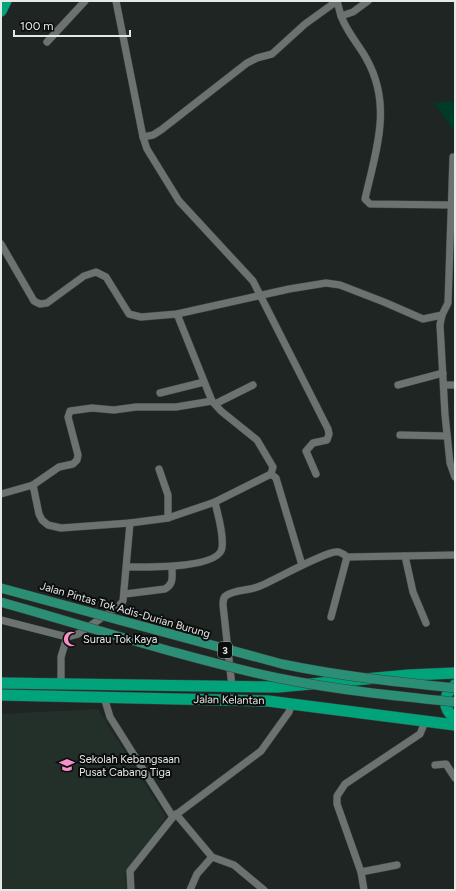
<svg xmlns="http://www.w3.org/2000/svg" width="456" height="891" font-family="Figtree,sans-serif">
<rect width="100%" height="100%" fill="#1f2522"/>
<polygon fill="#23302a" points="98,709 166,817 132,866 125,873 126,890 1,890 1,714"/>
<polygon fill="#003b2a" points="455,101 455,132 434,103"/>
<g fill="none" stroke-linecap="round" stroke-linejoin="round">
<g stroke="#3d4240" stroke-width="8">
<g id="minor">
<polyline points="116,1 143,137 147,149 179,201 253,281 328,429 329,434 327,440 313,443 306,451 316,474"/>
<polyline points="337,1 341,16 353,12 368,1"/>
<path d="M341,16C347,32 358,44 366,58C393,105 376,150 365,199L370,204L452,205"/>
<polyline points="47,42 85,1"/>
<polyline points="143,137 153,135 161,130 247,63 257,58 272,54 305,24 337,1"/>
<polyline points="1,244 34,301 40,304 47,303 84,276 96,272 106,277 129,314 141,317 177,314 289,289 326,283 340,285 384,302 423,319 442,315 448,303 453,157"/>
<polyline points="442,315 440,325 445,415 450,463 455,477"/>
<polyline points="398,385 443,373"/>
<polyline points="444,385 455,385"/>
<polyline points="160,393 204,382"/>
<polyline points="215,404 253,385"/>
<polyline points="400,435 447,436"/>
<polyline points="159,469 168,495 168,518"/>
<polyline points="271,474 276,478 302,565"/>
<polyline points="33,485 39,514 42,520 48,525 61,528 130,523"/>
<polyline points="1,494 33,485 59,467 73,464 77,460 78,455 68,417 70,411 92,408 114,410 136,407 176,407 212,401"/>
<polyline points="405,556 413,592 426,623"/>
<path d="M127,567C143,567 219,569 222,548C224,534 218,516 215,502"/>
<path d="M125,594L165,589C174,584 172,577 172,567"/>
<polyline points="331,617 347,557"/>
<polyline points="1,620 67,637"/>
<polyline points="61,684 61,657 67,637 78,634 119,606 123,601 130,523 168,518 215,502 271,474 273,467 257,440 221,411 212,401 177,314"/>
<path d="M232,687L223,605C223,601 223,597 227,595C236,589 250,591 260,586C273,581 329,549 339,552C342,553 345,555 347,557L455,555"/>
<polyline points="104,697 110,717 173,817"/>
<polyline points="435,765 446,764 455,778"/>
<polyline points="176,814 212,857 234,865 264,890"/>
<polyline points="361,872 397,865"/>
<polyline points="131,890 130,871 173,817 261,751 289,712 292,703"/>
<polyline points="190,890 197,874 212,857"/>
<polyline points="364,890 361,872 337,804 337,796 345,784 420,734 425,722"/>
</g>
</g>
<g stroke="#3d4240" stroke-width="12">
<g id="highway">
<polyline points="1,11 6,1"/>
<polyline points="1,683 278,687 409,675 455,673"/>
<path d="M455,685C443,694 442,709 455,718"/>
<polyline points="1,695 268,701 455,725"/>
</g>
</g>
<use href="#minor" stroke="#6b726f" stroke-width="7"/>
<use href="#highway" stroke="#00a37a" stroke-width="11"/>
<g stroke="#3d4240" stroke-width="10" stroke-linecap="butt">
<g id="major-bridge">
<path d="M1,588L282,664C339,676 397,682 455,688"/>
<path d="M1,602C93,628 185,658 278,678C337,690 396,696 455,702"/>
</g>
</g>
<use href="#major-bridge" stroke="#2b8f76" stroke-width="9"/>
</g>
<defs>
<g id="mosque-bare" transform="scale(1.2)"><path d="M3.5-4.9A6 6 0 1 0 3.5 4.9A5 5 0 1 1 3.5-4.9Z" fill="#f98fc8" stroke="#0a0d0c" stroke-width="2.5" paint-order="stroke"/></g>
<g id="school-bare" transform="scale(1.2)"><path d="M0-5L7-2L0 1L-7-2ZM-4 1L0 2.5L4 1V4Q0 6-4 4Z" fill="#f98fc8" stroke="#0a0d0c" stroke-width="2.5" paint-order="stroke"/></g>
</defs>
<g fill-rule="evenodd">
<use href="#mosque-bare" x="71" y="639"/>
<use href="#school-bare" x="67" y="765"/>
</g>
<g text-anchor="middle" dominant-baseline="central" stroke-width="4" stroke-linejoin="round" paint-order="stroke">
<rect fill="#0a0d0c" stroke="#a3a6a5" stroke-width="1" x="218" y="642" width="14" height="16" rx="3"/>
<g font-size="10" font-weight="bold" fill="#e4e8e6">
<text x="225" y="650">3</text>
</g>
<g font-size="11" fill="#e4e8e6" stroke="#0a0d0c">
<text transform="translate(125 610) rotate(16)">Jalan Pintas Tok Adis-Durian Burung</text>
<text transform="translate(229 700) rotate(1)">Jalan Kelantan</text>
</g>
<g font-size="11" fill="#e4e8e6" stroke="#0a0d0c" text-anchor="start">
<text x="83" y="639">Surau Tok Kaya</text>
<text x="79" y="759">Sekolah Kebangsaan<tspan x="79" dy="13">Pusat Cabang Tiga</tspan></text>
</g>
</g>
<rect width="456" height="891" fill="none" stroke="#e4e8e6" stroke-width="4"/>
<path d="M14 30v6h116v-6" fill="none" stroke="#e4e8e6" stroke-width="2"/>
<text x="20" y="30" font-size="12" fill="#e4e8e6" stroke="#0a0d0c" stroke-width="3" paint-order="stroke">100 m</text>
</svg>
